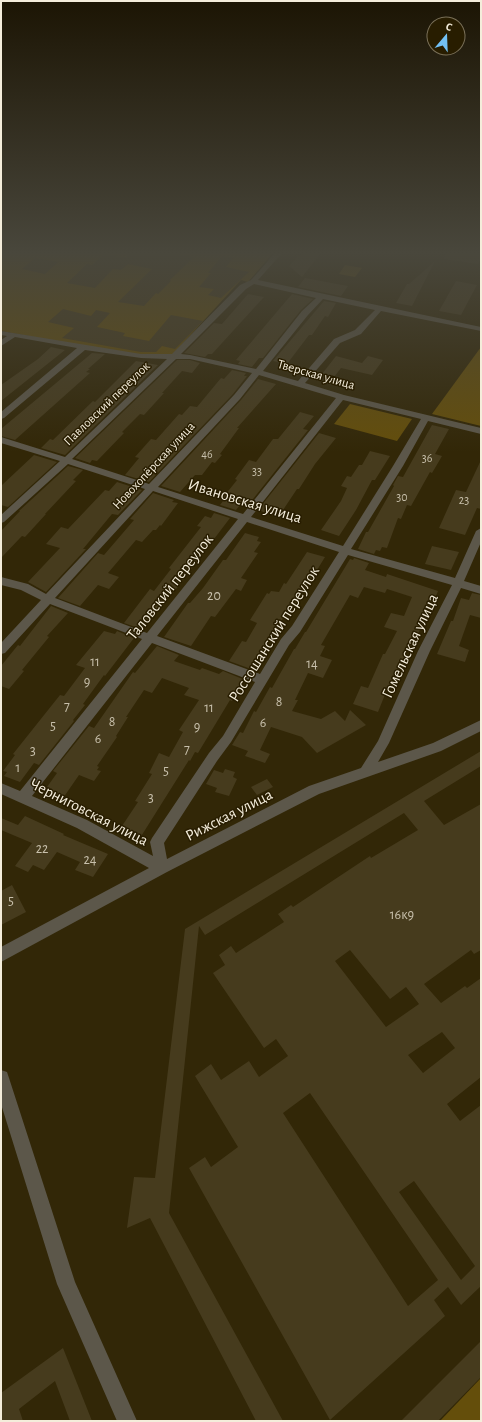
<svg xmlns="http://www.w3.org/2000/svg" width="482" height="1422" font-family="'Alegreya Sans',sans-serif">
<rect width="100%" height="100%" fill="#322707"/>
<g fill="#644e0b">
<polygon points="1,253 273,253 248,282 241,280 173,354 144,357 1,331"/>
<polygon points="345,265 362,268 355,277 339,274"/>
<polygon points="481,347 481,426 432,414"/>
<polygon points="350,404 412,419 397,441 334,424"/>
<polygon points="481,1378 481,1421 440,1421"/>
</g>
<g fill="#463b1d" fill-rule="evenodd">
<polygon points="128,253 173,253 194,257 170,280 171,281 158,294 156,293 144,306 118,302 152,269 128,264 121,270 113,269 95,288 67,283 87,264 92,265 104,254 127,258"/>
<polygon points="304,253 321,253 302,277 289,266 298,256 301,256"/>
<polygon points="445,253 481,253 481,259 478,264 444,259"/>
<polygon points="222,256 233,258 226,267 249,272 221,298 208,295 214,289 199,287 211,273 208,273"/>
<polygon points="35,258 58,262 45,274 22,269"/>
<polygon points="435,261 412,306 396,303 407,284 409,284"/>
<polygon points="305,278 337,284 348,286 341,296 298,287"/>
<polygon points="456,281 477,285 461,315 439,311"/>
<polygon points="248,294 264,297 212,354 208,354 205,357 184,353 214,323 222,324"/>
<polygon points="292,294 313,299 301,310 263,358 259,358 252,367 238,364 240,361 236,360"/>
<polygon points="324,301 336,303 328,317 325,316 312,335 309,335 287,364 273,361"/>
<polygon points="63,309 91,316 96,310 110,313 97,327 125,333 123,336 149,341 171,315 203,321 175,349 162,346 156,352 141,352 62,338 74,328 48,322"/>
<polygon points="51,347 65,350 1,401 1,385 38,359"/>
<polygon points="92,353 105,354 88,369 90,369 86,372 90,373 15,440 1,436 1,429"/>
<polygon points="336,356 362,363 368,356 383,360 372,375 341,368 334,377 322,374"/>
<polygon points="177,360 190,360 200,363 192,373 182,371 162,393 164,393 144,415 140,414 122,432 124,433 97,461 92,460 90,463 75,458"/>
<polygon points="136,361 158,365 65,455 41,448 50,439 53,440 93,401 95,402"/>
<polygon points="232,370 246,373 244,376 247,376 233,394 149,482 125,475 139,458 135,457 151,439 156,440 179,414 182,415 190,406 197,407 221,378 224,379"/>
<polygon points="258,379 276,384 237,428 239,428 220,454 222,455 215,463 212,462 202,475 195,475 180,492 161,486 241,400"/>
<polygon points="300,412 314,416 303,429 308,430 249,504 244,500 236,510 220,505 223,501 221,500 237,480 235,479 249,460 256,462 273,439 278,439"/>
<polygon points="432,425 449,429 435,454 442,456 435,468 432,473 430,472 411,506 407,505 401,519 398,518 387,548 382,547 380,551 376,550 374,554 358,549 366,532 368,532 394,486 393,485 398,476 403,477"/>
<polygon points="319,433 336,438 315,464 299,489 297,489 281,513 278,512 275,516 258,510"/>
<polygon points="370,451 390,456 375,480 372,480 356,510 339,536 321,530 341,501 347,488 341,486 347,476 351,477 359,465 362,465"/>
<polygon points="34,455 57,462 8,507 1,505 1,486"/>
<polygon points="481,460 481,509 477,508 465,535 439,528 456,490 466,492"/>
<polygon points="68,466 83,470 73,480 76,481 45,514 46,514 25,537 22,536 20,538 1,558 1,531 20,511 19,511"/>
<polygon points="117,482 142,490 118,515 112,514 83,549 86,549 46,592 28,582 60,548 46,544 61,527 68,529 105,490 109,491"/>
<polygon points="153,493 174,500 172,502 178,503 161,526 160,525 156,530 153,530 142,542 136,540 108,573 119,577 109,589 98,585 80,606 58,598 98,553 104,555 134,520 130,519"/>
<polygon points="214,513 230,518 173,593 172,593 163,605 161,605 141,629 124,623 150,589 154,591 171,569 169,568 201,527 197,526 205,516 211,518"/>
<polygon points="245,533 259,537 257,541 261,542 254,552 258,553 241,578 247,580 241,591 236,589 215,617 211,616 191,646 164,637 188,603 190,603 203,588 223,560 226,560"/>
<polygon points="432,546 459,552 451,570 425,564"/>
<polygon points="307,552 325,557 292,611 288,609 269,643 267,643 251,669 229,661 242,641 246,642 257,623 250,620 267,593 269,594 271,591 279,592 284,583 286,584 288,581"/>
<polygon points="354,558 369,563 365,570 386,577 387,574 438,591 428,615 426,615 417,637 409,651 407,651 391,688 388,687 378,712 353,704 361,686 368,688 383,654 385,654 397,631 384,627 391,613 404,616 412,597 387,589 385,593 364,587 358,598 350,595 321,645 325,646 320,656 332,660 323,678 308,673 295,700 298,700 292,711 321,719 335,711 345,721 350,710 366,725 317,753 302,737 271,727 260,750 270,754 265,763 245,756 248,751 232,745 240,732 243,733 254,711 256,712 270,687 272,688 294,649 295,649 305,632 306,632 350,559 353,560"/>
<polygon points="472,593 481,595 481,618 470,615 459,646 469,650 465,662 437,654 451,621 453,621 461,598 469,600"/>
<polygon points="51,606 68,613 47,636 49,637 22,670 24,671 9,689 1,686 1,666 18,645 20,646"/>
<polygon points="104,631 115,634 117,631 134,638 105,676 104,675 83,704 85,705 73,720 74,721 39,765 34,763 20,782 4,776 7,772 3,771 15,755 13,754 60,695 64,696 85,668 76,665"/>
<polygon points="157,646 179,655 174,661 200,670 202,668 219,674 223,671 245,680 232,701 230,700 198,753 195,752 190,761 189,760 140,838 120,829 138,802 135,801 152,774 149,773 159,753 169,757 183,732 179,730 199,700 184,695 189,688 162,678 152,693 144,690 126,717 128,717 116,736 117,737 97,766 99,767 97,770 101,771 94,781 79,775 61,801 42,794 57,773 53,771 89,726 94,728 133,672 135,673"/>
<path d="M481,751V766L424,801L444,825L481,804V950L474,954L471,950L424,984L441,1003L465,986L467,988L481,978V1077L447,1104L460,1121L481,1105V1286L461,1305L448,1287L434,1300L445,1316L330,1420L189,1168L205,1157L211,1167L238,1147L195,1076L211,1064L221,1080L249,1061L259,1077L288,1056L276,1039L264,1048L213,973L225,965L219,955L231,946L236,953L284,922L278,914L291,905L293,907L370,856L371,858L418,830L404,813L205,935L199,926L169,1213L283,1421H256L150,1218L127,1228L134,1177L155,1178L185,929ZM350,950L390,999L406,987L419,1004L386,1027L335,961ZM442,1032L455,1048L423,1073L408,1055ZM310,1093L438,1280L408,1306L283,1113ZM414,1181L475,1266L461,1280L399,1192Z"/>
<polygon points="225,769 235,772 233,777 237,779 229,796 215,792 217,788 206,784 214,770 223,773"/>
<polygon points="267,779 273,787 257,795 251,787"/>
<polygon points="25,816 64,834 63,835 108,854 93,877 75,870 80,862 57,852 44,870 33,865 28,872 15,866 32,843 1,830 1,818 18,825"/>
<polygon points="12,885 26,912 1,925 1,891"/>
<polygon points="481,1341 481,1377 438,1421 401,1421"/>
<polygon points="63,1348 92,1421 70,1421 55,1381 19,1409 23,1421 1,1421 1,1393"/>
</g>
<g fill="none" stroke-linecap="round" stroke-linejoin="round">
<g fill="#5c574a" fill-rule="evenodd">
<path d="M275,253H282L258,280L481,327V331L381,311L361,334L340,343L305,383L344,395L481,428V434L428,421L403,466L351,549L455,578L476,531L481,528V542L464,581L481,586V594L461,588L430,651L389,743L378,762L433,743L481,720V731L441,751L319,794L167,872L1,962V947L149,868L77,828L1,794V783L20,791L142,639L50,604L5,653L1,654V643L41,600L21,590L1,585V577L28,584L46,594L145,489L68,464L4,522L1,523V515L60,461L1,443V437L65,457L167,359L141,358L85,350L4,418L1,419V412L77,348L15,337L1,346V340L7,336L1,335V331L141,354H172L240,285L251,280ZM254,284L316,298L302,311L256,369L190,355L181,354L246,289ZM323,299L375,310L355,330L334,339L298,381L263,371L308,315ZM176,359H190L252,373L234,395L149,484L72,459ZM259,375L336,398L243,514L158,487L240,399ZM343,400L421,419L393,466L343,546L251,517ZM153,491L238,519L147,633L55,598ZM247,522L339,552L292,626L281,639L260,674L157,636ZM348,555L452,585L418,651L378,741L361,768L309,786L167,859L164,843L217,761L231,742L289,645L300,632ZM152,643L255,682L223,736L209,753L152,838L150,842L153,856L87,820L32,796Z"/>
<polygon points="1,1070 7,1072 9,1078 75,1282 137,1421 117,1421 57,1284 1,1104"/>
</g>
</g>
<linearGradient id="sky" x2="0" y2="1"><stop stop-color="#1c1504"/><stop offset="0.56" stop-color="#49473c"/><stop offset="1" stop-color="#49473c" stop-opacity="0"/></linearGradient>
<rect width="482" height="452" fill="url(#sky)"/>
<g text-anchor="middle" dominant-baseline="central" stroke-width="3" stroke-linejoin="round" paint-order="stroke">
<g font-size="12" fill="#c8c0ac">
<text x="207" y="454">46</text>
<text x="427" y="458">36</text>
<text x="257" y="471">33</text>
<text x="402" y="497">30</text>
<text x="464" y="500">23</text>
</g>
<g font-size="13" fill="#f4eddb" stroke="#281d00">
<text transform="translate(316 375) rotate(16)">Тверская улица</text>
<text transform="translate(107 404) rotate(-44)">Павловский переулок</text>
<text transform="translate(154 466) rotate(-47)">Новохопёрская улица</text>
</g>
<g font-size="14" fill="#c8c0ac">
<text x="214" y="596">20</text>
<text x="95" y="662">11</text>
<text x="312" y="664">14</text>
<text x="87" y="682">9</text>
<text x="279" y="702">8</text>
<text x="67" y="706">7</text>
<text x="209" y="708">11</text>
<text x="112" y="722">8</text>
<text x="263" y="723">6</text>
<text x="53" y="726">5</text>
<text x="197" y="727">9</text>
<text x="98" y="739">6</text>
<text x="187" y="749">7</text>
<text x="33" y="751">3</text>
<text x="18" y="768">1</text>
<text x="166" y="771">5</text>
<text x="151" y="798">3</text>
<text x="42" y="849">22</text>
<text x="90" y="860">24</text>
<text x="11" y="901">5</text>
<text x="402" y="915">16к9</text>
</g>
<g font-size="16" fill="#f4eddb" stroke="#281d00">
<text transform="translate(245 501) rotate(17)">Ивановская улица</text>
<text transform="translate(170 587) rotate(-52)">Таловский переулок</text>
<text transform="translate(274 634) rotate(-58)">Россошанский переулок</text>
<text transform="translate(410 646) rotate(-65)">Гомельская улица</text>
<text transform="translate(89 812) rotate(27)">Черниговская улица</text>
<text transform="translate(229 815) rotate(-27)">Рижская улица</text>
</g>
</g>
<rect width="482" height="1422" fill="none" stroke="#f4eddb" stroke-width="4"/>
<g transform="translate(446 36) rotate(19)"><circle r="19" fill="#281d00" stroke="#7a7058"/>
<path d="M0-3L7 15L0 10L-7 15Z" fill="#72c1f5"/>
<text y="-6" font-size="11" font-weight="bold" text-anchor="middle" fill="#f4eddb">С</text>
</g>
</svg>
